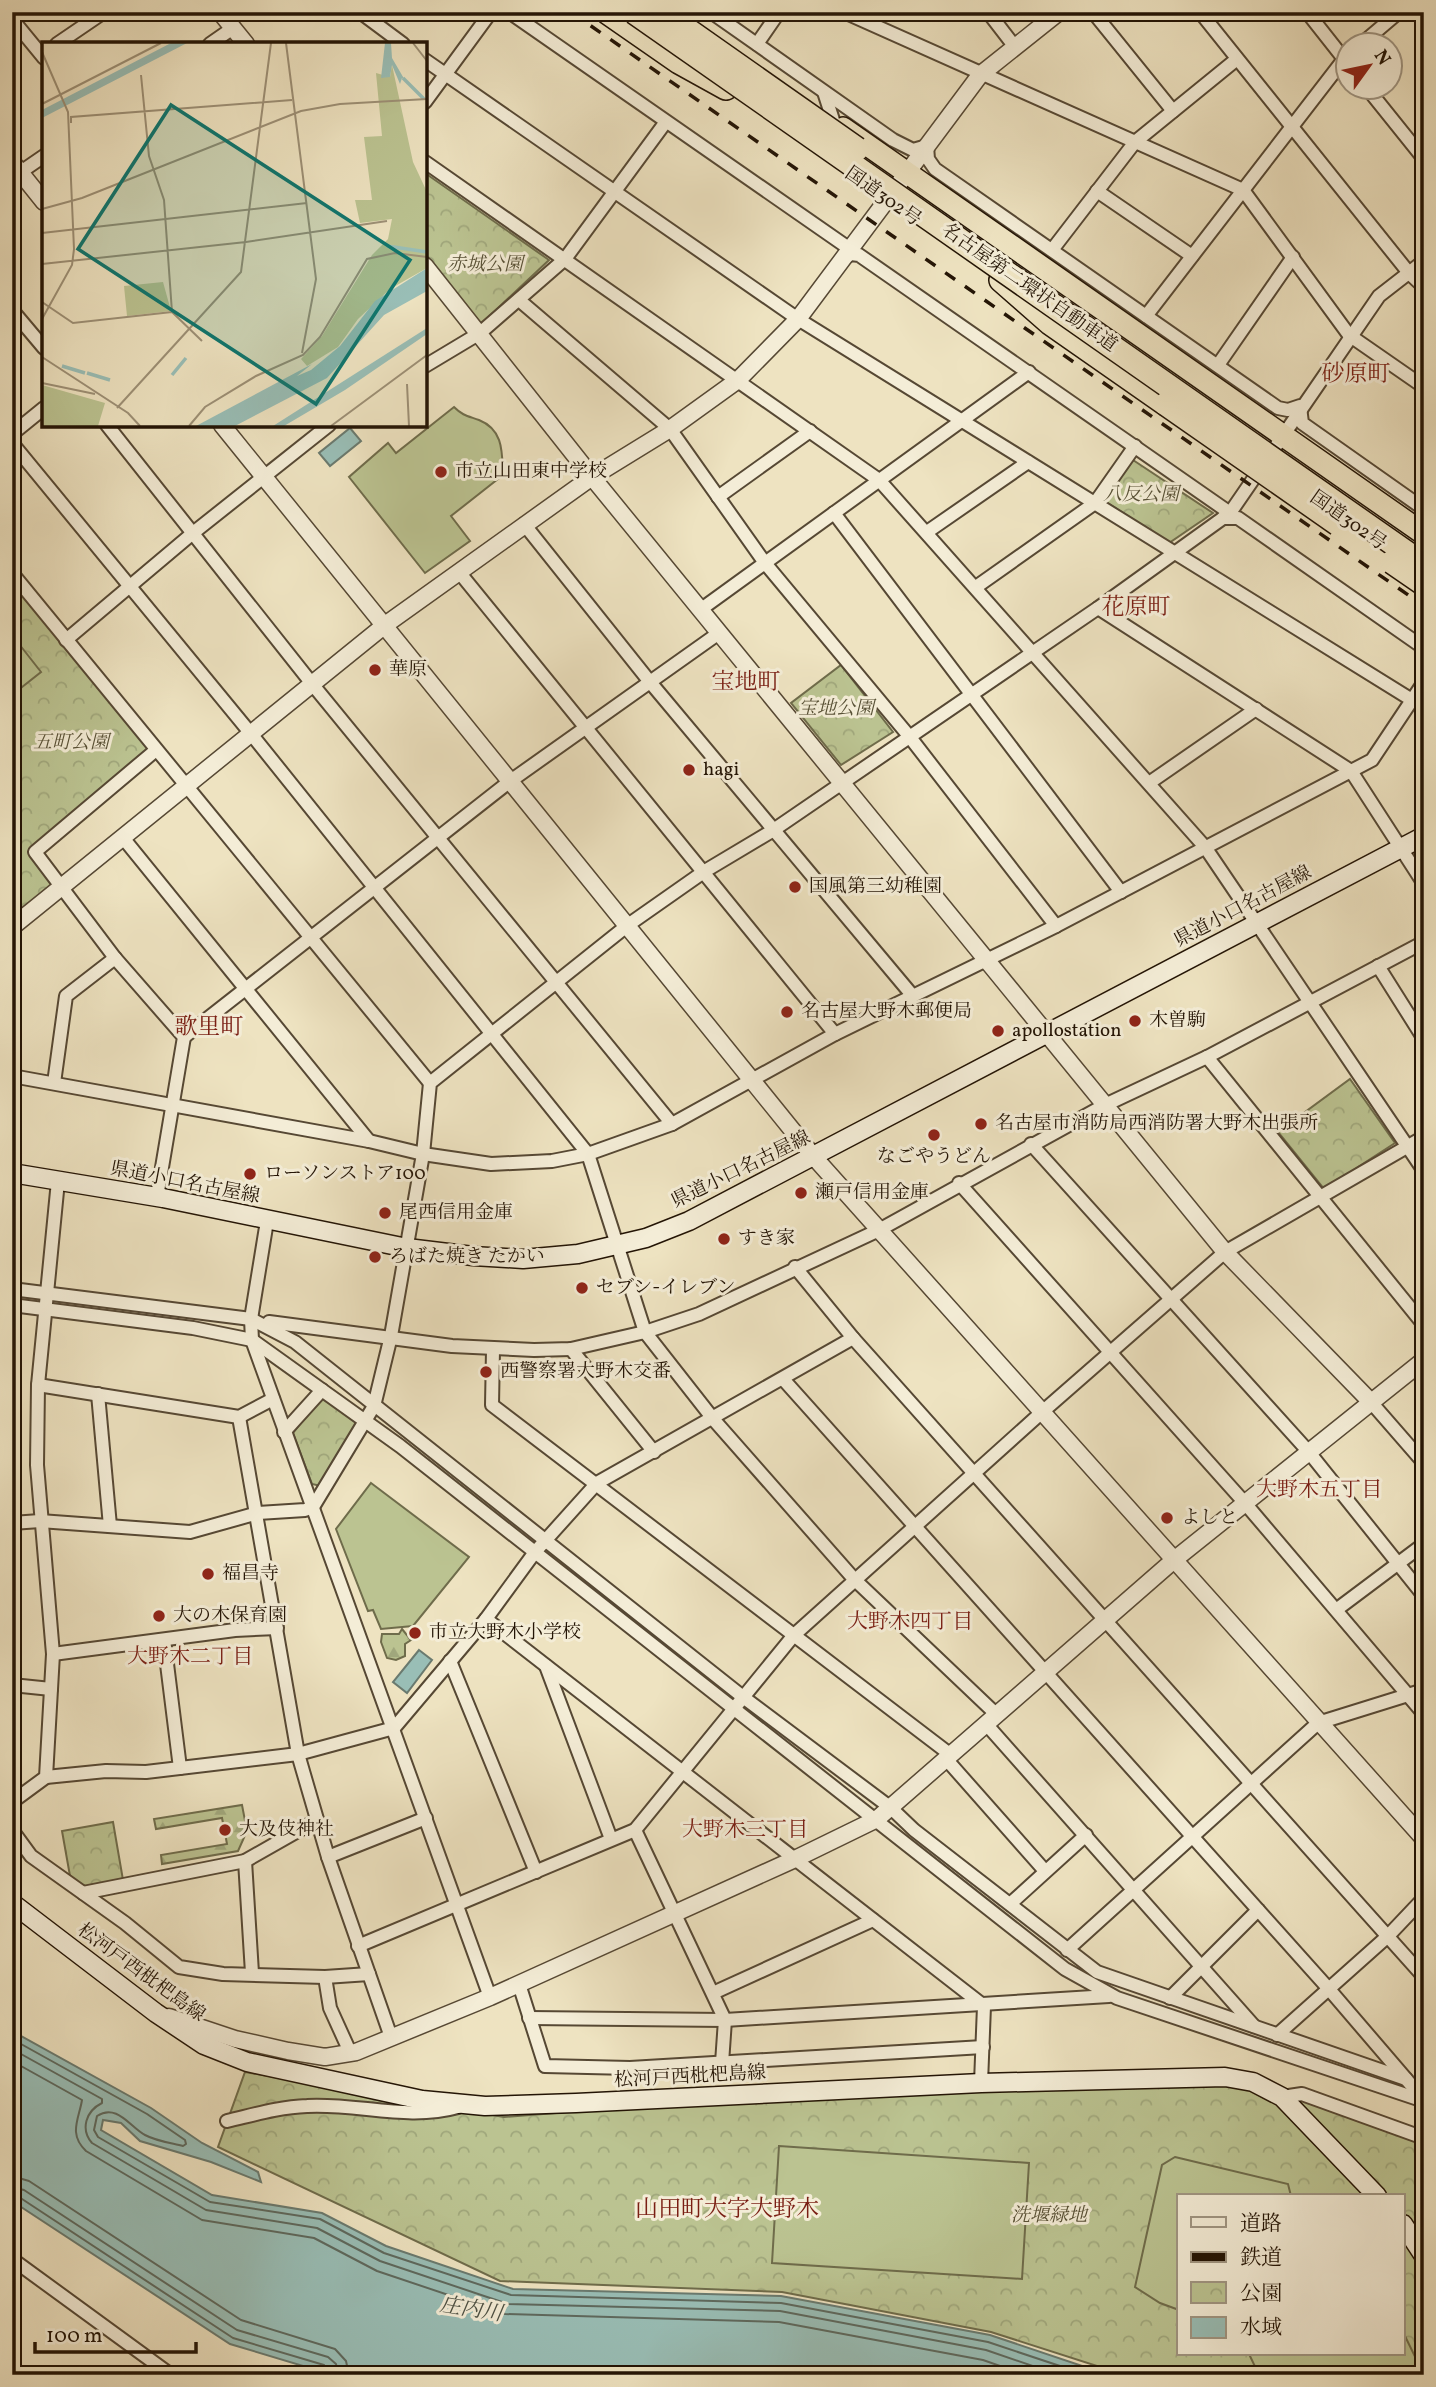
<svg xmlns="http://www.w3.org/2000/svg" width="1436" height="2387" font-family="Vollkorn,'Noto Serif JP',serif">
<defs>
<pattern id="forest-firs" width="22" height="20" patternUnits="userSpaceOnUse" patternTransform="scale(1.75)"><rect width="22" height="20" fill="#bbc391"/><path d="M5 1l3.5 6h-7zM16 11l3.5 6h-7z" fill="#a0a77c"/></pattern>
<pattern id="park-crowns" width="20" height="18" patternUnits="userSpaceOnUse" patternTransform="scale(1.75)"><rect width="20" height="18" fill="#bbc391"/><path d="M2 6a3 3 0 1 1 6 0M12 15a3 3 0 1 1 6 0" fill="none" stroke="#a0a77c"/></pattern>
</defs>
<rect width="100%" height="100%" fill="#eee3c1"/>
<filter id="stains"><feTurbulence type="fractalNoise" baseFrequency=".00286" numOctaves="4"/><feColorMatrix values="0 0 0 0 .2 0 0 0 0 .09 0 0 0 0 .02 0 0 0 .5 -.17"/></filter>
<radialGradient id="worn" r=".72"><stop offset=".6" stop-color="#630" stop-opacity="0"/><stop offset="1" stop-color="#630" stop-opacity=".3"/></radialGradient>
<g fill="url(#forest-firs)" stroke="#6f6c4b" stroke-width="2">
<polygon points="402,1629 411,1640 405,1644 405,1656 396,1660 387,1658 381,1642 382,1634 399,1634"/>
<polygon points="242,1805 247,1831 238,1851 162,1864 161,1855 227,1844 222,1818 156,1829 154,1819"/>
</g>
<g fill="url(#park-crowns)" stroke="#6f6c4b" stroke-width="2" fill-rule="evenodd">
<polygon points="425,173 549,260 481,324 425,254"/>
<polygon points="1133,460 1213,513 1169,543 1103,500"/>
<polygon points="12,579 152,750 32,853 55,887 12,922"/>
<polygon points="841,665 893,732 841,765 791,703"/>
<polygon points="1350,1079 1395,1143 1324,1189 1278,1132"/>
<polygon points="323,1395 362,1422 321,1486 312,1484 293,1433"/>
<polygon points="113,1822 123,1880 82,1887 70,1876 62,1831"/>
<path d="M245,2072L504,2117L801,2094L1225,2084L1304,2099L1424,2142V2375H1125L991,2332L782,2292L500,2281L218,2147ZM1179,2196H1403V2354H1179Z"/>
</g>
<g fill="#bbc391" stroke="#6f6c4b" stroke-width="2">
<path d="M454,407C463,416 468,416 479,420C504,430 502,453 503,475L451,516L470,541L425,573L349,477L388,443L396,453Z"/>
<polygon points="12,635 41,672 12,695"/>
<polygon points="371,1483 469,1557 413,1626 381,1629 373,1610 368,1611 336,1529"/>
<polygon points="779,2146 1029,2163 1022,2279 772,2263"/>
<polygon points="1175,2157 1288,2184 1291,2196 1179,2196 1179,2310 1160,2303 1135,2287 1162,2165"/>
<polygon points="1403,2332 1424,2375 1259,2375 1249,2354 1403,2354"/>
</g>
<g fill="#99beb6" stroke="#6a7a6f" stroke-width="2">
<polygon points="350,428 361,441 330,466 319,453"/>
<polygon points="419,1650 432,1660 407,1693 393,1682"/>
<polygon points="12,2031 151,2108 202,2143 258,2172 261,2182 211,2162 140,2141 121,2123 103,2120 101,2130 212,2195 322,2213 386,2246 513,2289 781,2296 990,2335 1109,2375 333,2375 230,2344 12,2201"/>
</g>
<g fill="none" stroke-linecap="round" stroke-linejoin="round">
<g stroke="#5e695e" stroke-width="2">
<path d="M12,2039L147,2114L185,2140L186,2144L183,2146C171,2143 156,2141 145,2135C130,2127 117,2103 97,2116L94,2130L98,2137L210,2202L320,2219L384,2253L511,2295L781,2303L988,2342L1087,2375"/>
<path d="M12,2049L102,2099V2103C86,2111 80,2129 92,2143L206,2210L317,2228L380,2261L508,2304L780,2311L986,2350L1059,2375"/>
<path d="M12,2061L82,2100C79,2119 68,2134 86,2151L202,2220L314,2238L377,2271L505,2314L779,2322L983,2360L1026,2375"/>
<polyline points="12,2176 29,2181 241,2320 335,2349 346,2361 349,2375"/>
<polyline points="12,2187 24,2190 237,2330 328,2357 336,2364 338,2375"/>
<polyline points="12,2196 19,2197 233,2338 324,2365 329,2375"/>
</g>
<g stroke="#564834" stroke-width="16">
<g id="minor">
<polyline points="360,12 403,44"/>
<polyline points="509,12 850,249"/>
<polyline points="711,12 893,140 913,150 927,146 928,159 935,169 1278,408 1288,410 1300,406"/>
<polyline points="844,12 1243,190 1349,335 1424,387"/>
<polyline points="988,12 1015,47"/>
<polyline points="1093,12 1173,111"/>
<polyline points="1200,12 1409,273 1424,287"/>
<polyline points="1307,12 1348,64"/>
<polyline points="12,19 44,58"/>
<polyline points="57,44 104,12"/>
<polyline points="210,44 233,28"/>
<polyline points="757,44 779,12"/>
<polyline points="1359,46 1399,12"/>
<polyline points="425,60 798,319 1412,700"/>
<polyline points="1367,88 1424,159"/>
<polyline points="824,92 833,120"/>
<polyline points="425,102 491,12"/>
<polyline points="425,162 879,480 1205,847 1424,1171"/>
<polyline points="12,178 44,156"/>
<polyline points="1097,191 1192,256"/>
<polyline points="1052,250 1135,142 1237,59"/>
<polyline points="844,258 851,254 859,255 1230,513"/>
<polyline points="519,300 670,429 765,563 909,736 1056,926"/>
<polyline points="12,310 44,348"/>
<polyline points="1146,316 1348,54"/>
<polyline points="1218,365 1293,257"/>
<polyline points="425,366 480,333 565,259 665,123"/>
<polyline points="1300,407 1302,423 1424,509"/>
<polyline points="107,425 313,685 672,1124"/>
<polyline points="12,434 44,408"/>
<polyline points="12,443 252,735 588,1154 645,1332 714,1420 854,1579 997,1715"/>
<polyline points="718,497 810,431"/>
<polyline points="834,513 1121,892"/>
<polyline points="1223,518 1238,518 1424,648"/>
<polyline points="524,524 650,682 912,995"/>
<polyline points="927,532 1028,462"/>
<polyline points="459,572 835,1034"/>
<polyline points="12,573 430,1083"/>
<polyline points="976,587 1095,503 1135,446"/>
<polyline points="1098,608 1351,771 1424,884"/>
<polyline points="700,610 1029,372"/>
<polyline points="66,640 193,533 329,425"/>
<polyline points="156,750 35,852 115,958 184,1037 157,1197"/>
<polyline points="1149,783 1256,709"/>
<polyline points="124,839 369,1141"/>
<polyline points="1378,966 1424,1039"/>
<polyline points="184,1037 509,782 719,633"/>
<polyline points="1207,1057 1424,1325"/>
<polyline points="12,1076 369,1141 423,1154 491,1164 552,1161 588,1154 672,1124 835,1034 1056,926 1372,760 1424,682"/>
<polyline points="54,1083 66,996 115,958"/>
<polyline points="1031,1144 1308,1451 1424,1596"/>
<polyline points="959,1183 1244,1502 1424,1714"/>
<polyline points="267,1221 251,1319 252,1340 490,1997"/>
<polyline points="795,1267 853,1338 1424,1977"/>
<polyline points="12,1289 251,1319 295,1342 743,1697 891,1808 914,1830 1097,1972 1406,2079"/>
<polyline points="12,1305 193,1328 252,1340 400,1446 1065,1969 1117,1998 1424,2101"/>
<polyline points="269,1322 452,1346 534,1350 571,1349 645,1332 699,1314 879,1230 1105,1105 1207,1057 1424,942"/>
<polyline points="571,1349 654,1452"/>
<polyline points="493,1350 492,1405 951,1755"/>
<polyline points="783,1379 1328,1988 1424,2100"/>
<polyline points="38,1385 239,1417 273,1399"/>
<polyline points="98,1394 110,1526"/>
<polyline points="1370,1401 1424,1463"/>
<polyline points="239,1417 298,1754 328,1857 391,2037"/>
<polyline points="284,1432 322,1390"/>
<polyline points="12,1523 40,1521 190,1532 258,1513 305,1510 313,1507 374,1406 391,1336 423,1154 430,1083 628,925 705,871 772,831 1098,608 1230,513 1379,296 1424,261"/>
<polyline points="1336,1610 1424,1544"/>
<polyline points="486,1619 984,2006 981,2083"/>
<polyline points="164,1640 180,1768"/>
<polyline points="53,1654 235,1630 277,1628"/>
<polyline points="450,1661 536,1872"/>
<polyline points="546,1666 611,1839"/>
<polyline points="12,1685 51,1689"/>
<polyline points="987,1725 1254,2026"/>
<polyline points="947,1760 1045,1871"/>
<polyline points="46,1777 106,1771 146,1772 298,1754 394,1728 486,1619 535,1552 597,1483 853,1338"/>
<polyline points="12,1802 46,1777 53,1654 37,1465 38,1385 58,1181"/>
<polyline points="12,1830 31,1856 125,1923 179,1967 223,1974 325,1977 369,1974"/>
<polyline points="635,1830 725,2020 722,2063"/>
<polyline points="328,1857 426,1818"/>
<polyline points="245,1861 252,1973"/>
<polyline points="83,1893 245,1861 317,1820"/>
<polyline points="1010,1904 1086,1835"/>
<polyline points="358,1946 635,1830 794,1635 1041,1413 1225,1252 1424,1137"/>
<polyline points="1067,1950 1318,1723 1424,1690"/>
<polyline points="325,1977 330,2008 350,2052"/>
<polyline points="519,1984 545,2066 630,2068 983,2047"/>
<polyline points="713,1993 873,1920"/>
<polyline points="1170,1998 1258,1910"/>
<polyline points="529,2018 725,2020 1109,1996"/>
<polyline points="1277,2035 1388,1936 1424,1898"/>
<polyline points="1282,2097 1302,2094 1424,2138"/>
<path d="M227,2121C253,2115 279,2107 307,2106C358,2103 407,2121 458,2107"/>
<polyline points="12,2259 171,2375"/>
</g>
</g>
<g stroke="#564834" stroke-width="19">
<g id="tertiary">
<polyline points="220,12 246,44"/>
<polyline points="1420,12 1424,18"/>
<polyline points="12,162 44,202"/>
<polyline points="425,266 592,477 1225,1252 1370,1401"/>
<polyline points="222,425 814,1157 1424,1839"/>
<polyline points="12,927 385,625 592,477 670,429 738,380 798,319 980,75 1059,12"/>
<polyline points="169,2017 235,2039 288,2051 325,2057 356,2052 490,1997 795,1859 877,1819 1174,1560 1424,1360"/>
</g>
</g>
<g stroke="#231405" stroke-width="21">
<g id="secondary">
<polyline points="12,1173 163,1198 407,1248 473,1256 523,1259 578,1254 646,1238 689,1221 1424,836"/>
<polyline points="12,1903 156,2013 204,2045 247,2062 422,2100 485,2106 576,2103 981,2083 1225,2077 1253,2082 1282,2097 1377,2196"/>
<polyline points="1403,2224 1424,2256"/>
</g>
</g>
<g stroke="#231405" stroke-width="24">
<polyline id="trunk" points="843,128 1424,534"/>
</g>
<g stroke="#231405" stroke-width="26">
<g id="motorway">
<polyline points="607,12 679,62 726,88"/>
<polyline points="1001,280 1050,323 1166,404"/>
</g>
</g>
<use href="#minor" stroke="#f4edd7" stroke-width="12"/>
<use href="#tertiary" stroke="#f4edd7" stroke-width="16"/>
<use href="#secondary" stroke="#f4edd7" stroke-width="18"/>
<use href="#trunk" stroke="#eee3c1" stroke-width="21"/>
<use href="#motorway" stroke="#eee3c1" stroke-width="23"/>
<polyline stroke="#231405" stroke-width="3.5" stroke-dasharray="12 12" stroke-linecap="butt" points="571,12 1424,606"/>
<g stroke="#231405" stroke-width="26" stroke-linecap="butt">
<g id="motorway-bridge">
<polyline points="634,12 1424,565"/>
<polyline points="662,12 857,149"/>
<polyline points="1166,404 1338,524"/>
<polyline points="1392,562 1424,584"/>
</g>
</g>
<use href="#motorway-bridge" stroke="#eee3c1" stroke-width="23"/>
</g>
<g fill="#8f2418" stroke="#f4edd7" stroke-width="2.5">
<circle cx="441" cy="472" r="7"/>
<circle cx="375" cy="670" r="7"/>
<circle cx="689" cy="770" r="7"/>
<circle cx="795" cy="887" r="7"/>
<circle cx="787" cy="1012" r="7"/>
<circle cx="1135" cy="1021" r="7"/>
<circle cx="998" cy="1031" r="7"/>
<circle cx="981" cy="1124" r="7"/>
<circle cx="934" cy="1135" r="7"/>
<circle cx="250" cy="1174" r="7"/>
<circle cx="801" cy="1193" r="7"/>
<circle cx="385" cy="1213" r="7"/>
<circle cx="724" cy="1239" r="7"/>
<circle cx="375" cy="1257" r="7"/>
<circle cx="582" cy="1288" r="7"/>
<circle cx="486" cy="1372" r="7"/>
<circle cx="1167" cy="1518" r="7"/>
<circle cx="208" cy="1574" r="7"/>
<circle cx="159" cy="1616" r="7"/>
<circle cx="415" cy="1633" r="7"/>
<circle cx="225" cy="1830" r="7"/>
</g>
<g text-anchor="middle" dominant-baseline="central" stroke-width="6" stroke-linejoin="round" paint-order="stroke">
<g font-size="19" fill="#231405" stroke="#f4edd7">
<text transform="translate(883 197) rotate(35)">国道302号</text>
<text transform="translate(1029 288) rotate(35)">名古屋第二環状自動車道</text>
<text transform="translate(1348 521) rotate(35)">国道302号</text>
<text transform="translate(1243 907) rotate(-28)">県道小口名古屋線</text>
<text transform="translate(741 1170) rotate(-26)">県道小口名古屋線</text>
<text transform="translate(185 1183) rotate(11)">県道小口名古屋線</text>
<text transform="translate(141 1973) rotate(36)">松河戸西枇杷島線</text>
<text transform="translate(690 2077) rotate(-3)">松河戸西枇杷島線</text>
</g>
<g font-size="19" font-style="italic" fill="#585136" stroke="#f4edd7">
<text x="485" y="265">赤城公園</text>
<text x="1141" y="495">八反公園</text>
<text x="836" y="709">宝地公園</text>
<text x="71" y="743">五町公園</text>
<text x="1049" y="2216">洗堰緑地</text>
</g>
<g font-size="19" fill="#231405" stroke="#f4edd7" text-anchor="start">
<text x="455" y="472">市立山田東中学校</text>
<text x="389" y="670">華原</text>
<text x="703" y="770">hagi</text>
<text x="809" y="887">国風第三幼稚園</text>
<text x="801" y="1012">名古屋大野木郵便局</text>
<text x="1149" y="1021">木曽駒</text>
<text x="1012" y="1031">apollostation</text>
<text x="995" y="1124">名古屋市消防局西消防署大野木出張所</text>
<text x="934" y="1157" text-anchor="middle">なごやうどん</text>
<text x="264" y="1174">ローソンストア100</text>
<text x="815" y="1193">瀬戸信用金庫</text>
<text x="399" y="1213">尾西信用金庫</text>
<text x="738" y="1239">すき家</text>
<text x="389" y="1257">ろばた焼き たかい</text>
<text x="596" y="1288">セブン-イレブン</text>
<text x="500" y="1372">西警察署大野木交番</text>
<text x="1181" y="1518">よしと</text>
<text x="222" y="1574">福昌寺</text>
<text x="173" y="1616">大の木保育園</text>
<text x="429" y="1633">市立大野木小学校</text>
<text x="239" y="1830">大及伎神社</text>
</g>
<g font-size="21" fill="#7a1f14" stroke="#f4edd7">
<text x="1319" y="1490">大野木五丁目</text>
<text x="910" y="1622">大野木四丁目</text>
<text x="190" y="1657">大野木二丁目</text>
<text x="745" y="1830">大野木三丁目</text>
</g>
<g font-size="21" font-style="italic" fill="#4c5043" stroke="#f4edd7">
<text transform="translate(471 2310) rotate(9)">庄内川</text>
</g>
<g font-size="23" fill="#7a1f14" stroke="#f4edd7">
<text x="1356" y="375">砂原町</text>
<text x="1136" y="608">花原町</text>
<text x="746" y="683">宝地町</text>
<text x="209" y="1028">歌里町</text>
<text x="727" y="2210">山田町大字大野木</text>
</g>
</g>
<g transform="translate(42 42)">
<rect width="385" height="385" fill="#eee3c1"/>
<path d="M350,23L371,120L385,150V226L348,247L316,277L296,305L265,324L259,317L280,294L330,213L346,197L350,177L318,181L313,158H330L322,95L340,94L334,31L348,35ZM121,240L129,269L85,274L82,244ZM0,343L63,361L56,384H0Z" fill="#bbc391"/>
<path d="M368,134L385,167V175L379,178L376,174L366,179L361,170L371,165L369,159L375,156L368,158L359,139ZM337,159L339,175L321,180L325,164ZM362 191a10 10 0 1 1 20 0a10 10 0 1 1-20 0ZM348 226a9 9 0 1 1 18 0a9 9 0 1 1-18 0ZM329 231a9 9 0 1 1 18 0a9 9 0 1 1-18 0ZM319,244L330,253L312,276L301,268Z" fill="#bbc391"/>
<path d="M129,1H145L0,76V68ZM343,1H349L350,16L364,40L360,36L358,42L350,23L348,35L339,36ZM385,226V249L342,273L285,336L193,384H154L270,322L255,334L269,328L298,304L333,259ZM385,286V292L303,348L242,384H231Z" fill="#99beb6"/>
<path fill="none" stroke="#99beb6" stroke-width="3.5" d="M361,36L382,57M345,204L385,210M20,324L43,331M45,331L68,338M130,333L144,316"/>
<path fill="none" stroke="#9d9076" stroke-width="2" d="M244,1L274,237L260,311M371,1L385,19M0,10L26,70L32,207L30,223L0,277M99,33L107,114L122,158L130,270L160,299M0,62L119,1M29,81V75L250,58M0,167L40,156L259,69L298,62L385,57M0,191L265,161M0,222L204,200L345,179M0,260L31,281L130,270M0,315L86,371L98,384M0,341L53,352M365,342L367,384M75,366L199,230L229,1M147,384L163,365L214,334L261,313L278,295L325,217L353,211L385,215M289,384L385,313"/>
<path fill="#0f766e" fill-opacity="0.15" stroke="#0f766e" stroke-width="3.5" d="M129,63L368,218L274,362L36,207Z"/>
<rect width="385" height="385" fill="none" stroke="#231405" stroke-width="3.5"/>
</g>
<rect width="1436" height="2387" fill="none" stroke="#eee3c1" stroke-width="42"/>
<rect x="14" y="14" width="1408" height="2359" fill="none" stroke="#231405" stroke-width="3.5"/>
<rect x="21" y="21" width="1394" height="2345" fill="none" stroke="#231405" stroke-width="2"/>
<rect x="1177" y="2194" width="228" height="161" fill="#f4edd7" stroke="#a09683" stroke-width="2"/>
<rect x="1191" y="2217" width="35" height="10" fill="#f4edd7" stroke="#a09683" stroke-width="2"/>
<text x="1240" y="2230" font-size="21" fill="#231405">道路</text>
<rect x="1191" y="2252" width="35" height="10" fill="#231405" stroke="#a09683" stroke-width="2"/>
<text x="1240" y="2264" font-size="21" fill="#231405">鉄道</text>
<rect x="1191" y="2282" width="35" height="21" fill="url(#park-crowns)" stroke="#a09683" stroke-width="2"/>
<text x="1240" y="2300" font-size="21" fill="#231405">公園</text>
<rect x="1191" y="2317" width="35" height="21" fill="#99beb6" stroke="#a09683" stroke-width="2"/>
<text x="1240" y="2334" font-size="21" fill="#231405">水域</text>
<g transform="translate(1369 66) rotate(57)"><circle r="33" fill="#f4edd7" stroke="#a09683" stroke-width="2"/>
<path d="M0-5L12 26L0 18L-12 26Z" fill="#8f2418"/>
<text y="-10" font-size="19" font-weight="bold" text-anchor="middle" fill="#231405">N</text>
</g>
<path d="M35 2342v10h161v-10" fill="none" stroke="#231405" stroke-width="3.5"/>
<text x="46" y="2342" font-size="21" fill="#231405" stroke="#f4edd7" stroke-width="5" paint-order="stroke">100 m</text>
<rect width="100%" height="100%" filter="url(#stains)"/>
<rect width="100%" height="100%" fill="url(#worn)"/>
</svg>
